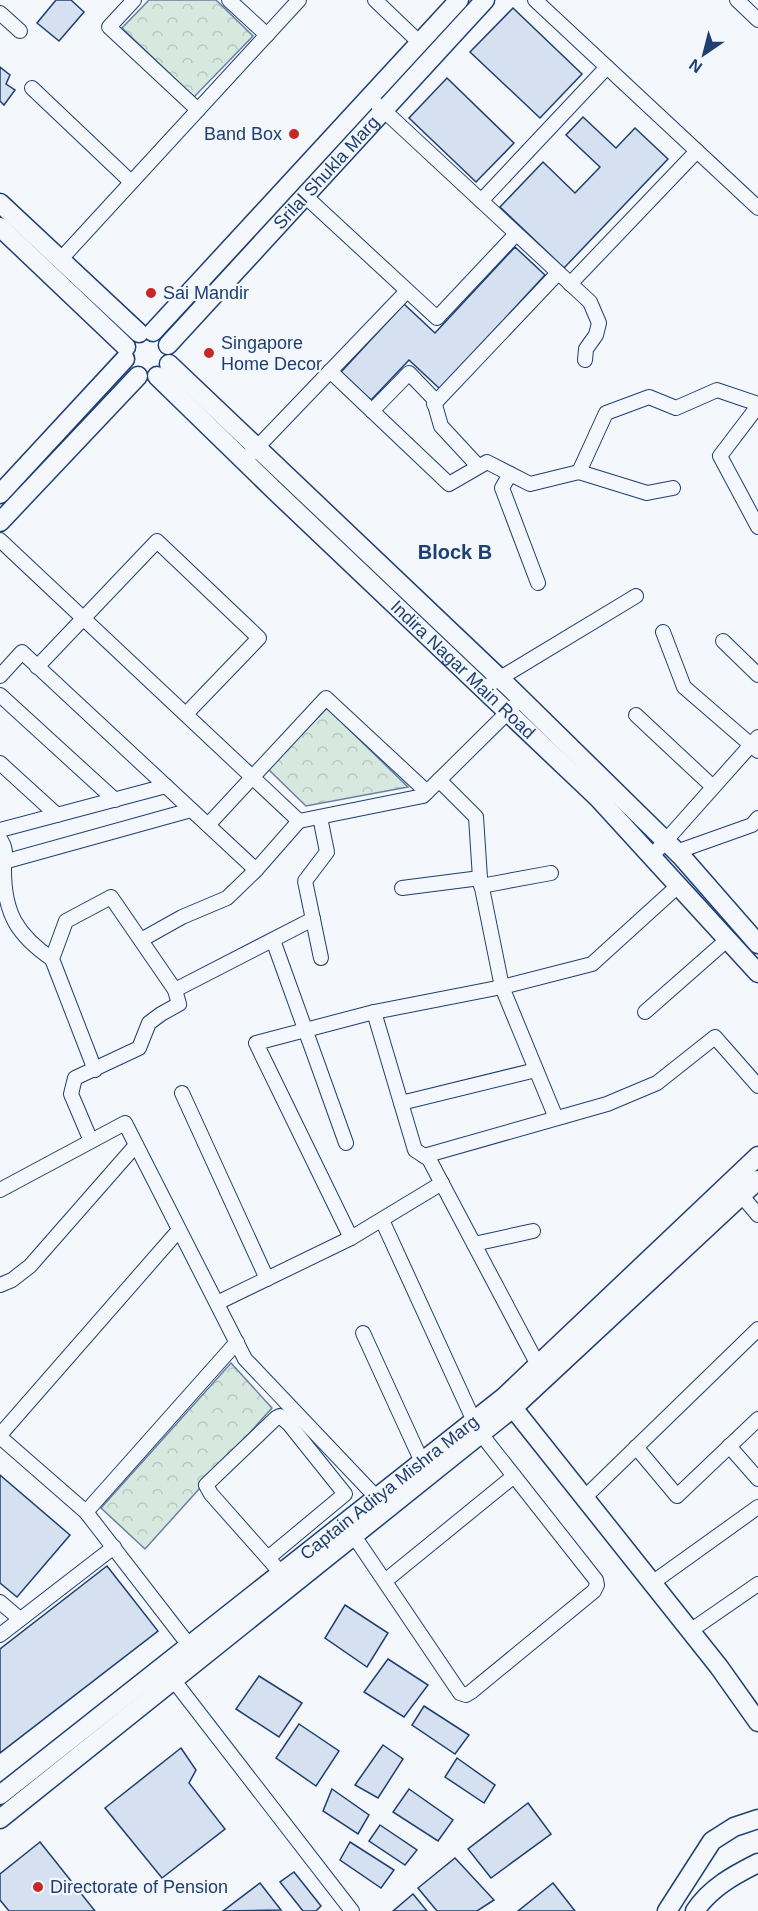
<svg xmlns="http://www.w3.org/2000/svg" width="758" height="1911" font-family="Helvetica,sans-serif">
<defs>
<pattern id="forest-crowns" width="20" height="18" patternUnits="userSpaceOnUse" patternTransform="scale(1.5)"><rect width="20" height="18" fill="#d7e8df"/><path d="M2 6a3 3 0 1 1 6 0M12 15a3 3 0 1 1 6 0" fill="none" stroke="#b8c8c3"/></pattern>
</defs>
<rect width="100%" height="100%" fill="#f4f7fb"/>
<g fill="url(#forest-crowns)" stroke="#687fa3" stroke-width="1.5">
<polygon points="149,0 216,0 253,36 194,97 122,28"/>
<polygon points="327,708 408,787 306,806 268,769"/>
<polygon points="231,1363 272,1408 145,1549 101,1508"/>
</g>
<g fill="#d5e0f0" stroke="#1d3f73" stroke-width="1.5">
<polygon points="56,0 71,0 84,12 59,41 37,23"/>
<polygon points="513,8 582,74 540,118 470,52"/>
<polygon points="0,67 10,75 6,84 15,90 4,105 0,101"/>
<polygon points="447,78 514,143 476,182 409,118"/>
<polygon points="583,117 616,148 635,128 668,159 564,268 500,207 543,162 575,193 600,167 566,135"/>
<polygon points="515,247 545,275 440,389 409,360 371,400 341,372 404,304 435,333"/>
<polygon points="0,1475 70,1535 17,1597 0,1583"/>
<polygon points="107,1566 158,1631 0,1753 0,1649"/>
<polygon points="345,1605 388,1633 367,1667 325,1638"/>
<polygon points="388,1659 428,1685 404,1717 364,1692"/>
<polygon points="259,1676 302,1703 279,1737 236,1709"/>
<polygon points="424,1706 469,1735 455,1754 412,1725"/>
<polygon points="299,1724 339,1751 316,1786 276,1758"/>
<polygon points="383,1745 403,1759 378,1798 355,1785"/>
<polygon points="181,1748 196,1770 189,1783 225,1829 162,1878 105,1808"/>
<polygon points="457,1758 495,1785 484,1803 445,1777"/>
<polygon points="332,1789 369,1815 358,1834 323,1811"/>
<polygon points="409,1789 453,1820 438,1841 393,1812"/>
<polygon points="528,1803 551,1834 491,1878 468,1849"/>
<polygon points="380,1825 417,1850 405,1865 369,1841"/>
<polygon points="40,1842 95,1911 9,1911 0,1900 0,1874"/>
<polygon points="350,1842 394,1870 381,1888 340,1860"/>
<polygon points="455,1858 494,1900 477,1911 437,1911 418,1888"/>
<polygon points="294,1872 321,1906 316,1911 303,1911 280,1882"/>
<polygon points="260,1883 281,1910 223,1911"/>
<polygon points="553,1883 575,1911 518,1911"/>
<polygon points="413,1894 427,1911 393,1911"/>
</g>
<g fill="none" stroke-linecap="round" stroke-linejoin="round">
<g stroke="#1d3f73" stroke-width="16">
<g id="street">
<polyline points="134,0 109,27 198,110"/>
<polyline points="229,0 267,35"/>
<polyline points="375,0 420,43"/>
<polyline points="535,0 758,208"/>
<polyline points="737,0 758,20"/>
<polyline points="0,13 20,31"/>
<polyline points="32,88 131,182"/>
<polyline points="378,105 590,302 599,323 596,335 586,349 585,360"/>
<polyline points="305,196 437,318 516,234"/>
<polyline points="481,201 607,67"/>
<polyline points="60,260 299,0"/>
<polyline points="570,284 697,151"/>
<polyline points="330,371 449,484 487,462 530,484 579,472 647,493 673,488"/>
<polyline points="434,404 558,273"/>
<polyline points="758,406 720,456 758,527"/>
<polyline points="372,411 409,373 433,398 441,426 478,466"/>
<polyline points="244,461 407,291"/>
<polyline points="579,472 606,413 649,397 676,408 717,390 758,404"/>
<polyline points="510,474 502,488 538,583"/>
<polyline points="0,540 299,821 423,796 513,707"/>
<polyline points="663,632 684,687 758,751"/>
<polyline points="723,641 758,675"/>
<polyline points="37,667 157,541 259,638 186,714"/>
<polyline points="0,676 22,652 256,870"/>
<polyline points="492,683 636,596"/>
<polyline points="0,695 115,800"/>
<polyline points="636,715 713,787"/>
<polyline points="0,763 57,815"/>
<polyline points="439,780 476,817 480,878 502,987 556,1118"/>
<polyline points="320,817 327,852 305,881 321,958"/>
<polyline points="208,825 326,698 427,792"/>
<polyline points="0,830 166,786"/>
<path d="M0,839C8,851 4,856 4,870C4,913 17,935 52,959"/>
<polyline points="676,852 752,825 758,818"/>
<polyline points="652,856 758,737"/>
<polyline points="0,863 191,810"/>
<polyline points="481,886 551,873"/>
<polyline points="402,888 480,878"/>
<polyline points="141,940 182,917 227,898 256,870 299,821"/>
<polyline points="273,940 346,1143"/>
<polyline points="175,990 313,919"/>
<polyline points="374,1012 415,1150 429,1159 538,1365"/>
<polyline points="645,1012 728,939"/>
<polyline points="182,1093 267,1279"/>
<polyline points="401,1103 536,1070"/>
<polyline points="91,1141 71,1094 75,1078 139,1048 149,1023 161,1014 179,1004 175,990 111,897 66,921 52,959 95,1070"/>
<polyline points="424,1156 607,1104 657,1083 715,1037 758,1086"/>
<polyline points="0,1190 125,1123 245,1359 377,1498"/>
<polyline points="742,1196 758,1215"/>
<polyline points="382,1220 474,1421"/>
<polyline points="351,1238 256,1043 374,1012 502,987 592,964 679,885"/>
<polyline points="474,1244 533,1231"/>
<polyline points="0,1285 12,1280 30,1266 136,1145"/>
<polyline points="217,1303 351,1238 442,1183"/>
<polyline points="363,1333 422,1462"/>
<polyline points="0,1435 179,1230"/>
<polyline points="0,1437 86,1512 195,1653"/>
<polyline points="729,1446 758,1479"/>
<polyline points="636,1447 677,1496 758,1419"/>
<polyline points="584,1498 758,1329"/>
<polyline points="86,1512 237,1342"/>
<polyline points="354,1536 460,1693 466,1695 471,1692 594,1591 597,1585 596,1580 481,1434"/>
<polyline points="268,1558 345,1494 289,1424 280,1416 276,1418 206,1485 211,1494 281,1573"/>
<polyline points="385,1581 514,1476"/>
<polyline points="652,1583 758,1507"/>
<polyline points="0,1602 20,1619"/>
<polyline points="690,1631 758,1584"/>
<polyline points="0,1635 114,1547"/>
<polyline points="168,1673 352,1911"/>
</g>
</g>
<g stroke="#1d3f73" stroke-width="21">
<g id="secondary">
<polyline points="0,203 139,333"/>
<polyline points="0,227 126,347"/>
<polyline points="153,332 459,0"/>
<path id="s1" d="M168,345L485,0"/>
<polyline points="169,364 511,689 682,857 758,944"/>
<path id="s2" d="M157,376L274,490L598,798L758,973"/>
<polyline points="0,494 125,359"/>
<polyline points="0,522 138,376"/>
<polyline points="506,1399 719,1667 758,1722"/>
<path id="s3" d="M0,1795L504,1397L758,1156"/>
<polyline points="0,1819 513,1408 758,1180"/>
<polyline points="667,1911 712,1841 734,1827 758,1819"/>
<path d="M695,1911C710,1888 734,1875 758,1863"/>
</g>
</g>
<use href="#street" stroke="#f4f7fb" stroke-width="14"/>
<use href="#secondary" stroke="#f4f7fb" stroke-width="18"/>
</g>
<g fill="#c62828" stroke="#f4f7fb" stroke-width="2">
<circle cx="294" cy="134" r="6"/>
<circle cx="151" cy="293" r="6"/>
<circle cx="209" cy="353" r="6"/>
<circle cx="38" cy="1887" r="6"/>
</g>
<g text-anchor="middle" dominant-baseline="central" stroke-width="4.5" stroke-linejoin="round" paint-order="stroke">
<g font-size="18" fill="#1d3f73" stroke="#f4f7fb" text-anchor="start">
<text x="282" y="134" text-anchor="end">Band Box</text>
<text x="163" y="293">Sai Mandir</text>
<text x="221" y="343">Singapore<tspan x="221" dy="21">Home Decor</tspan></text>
<text x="50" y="1887">Directorate of Pension</text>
</g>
<g font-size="18" fill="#1d3f73" stroke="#f4f7fb">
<text stroke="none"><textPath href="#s1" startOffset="234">Srilal Shukla Marg</textPath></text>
<text stroke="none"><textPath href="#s2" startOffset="424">Indira Nagar Main Road</textPath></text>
<text stroke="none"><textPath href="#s3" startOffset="496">Captain Aditya Mishra Marg</textPath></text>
</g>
<g font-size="20" font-weight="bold" fill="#1d3f73" stroke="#f4f7fb">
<text x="455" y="552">Block B</text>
</g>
</g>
<g transform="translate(704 54) rotate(215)" stroke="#f4f7fb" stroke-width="4.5" paint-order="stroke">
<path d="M0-4.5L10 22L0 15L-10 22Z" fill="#1d3f73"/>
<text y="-9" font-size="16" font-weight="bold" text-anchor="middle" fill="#1d3f73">N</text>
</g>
</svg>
